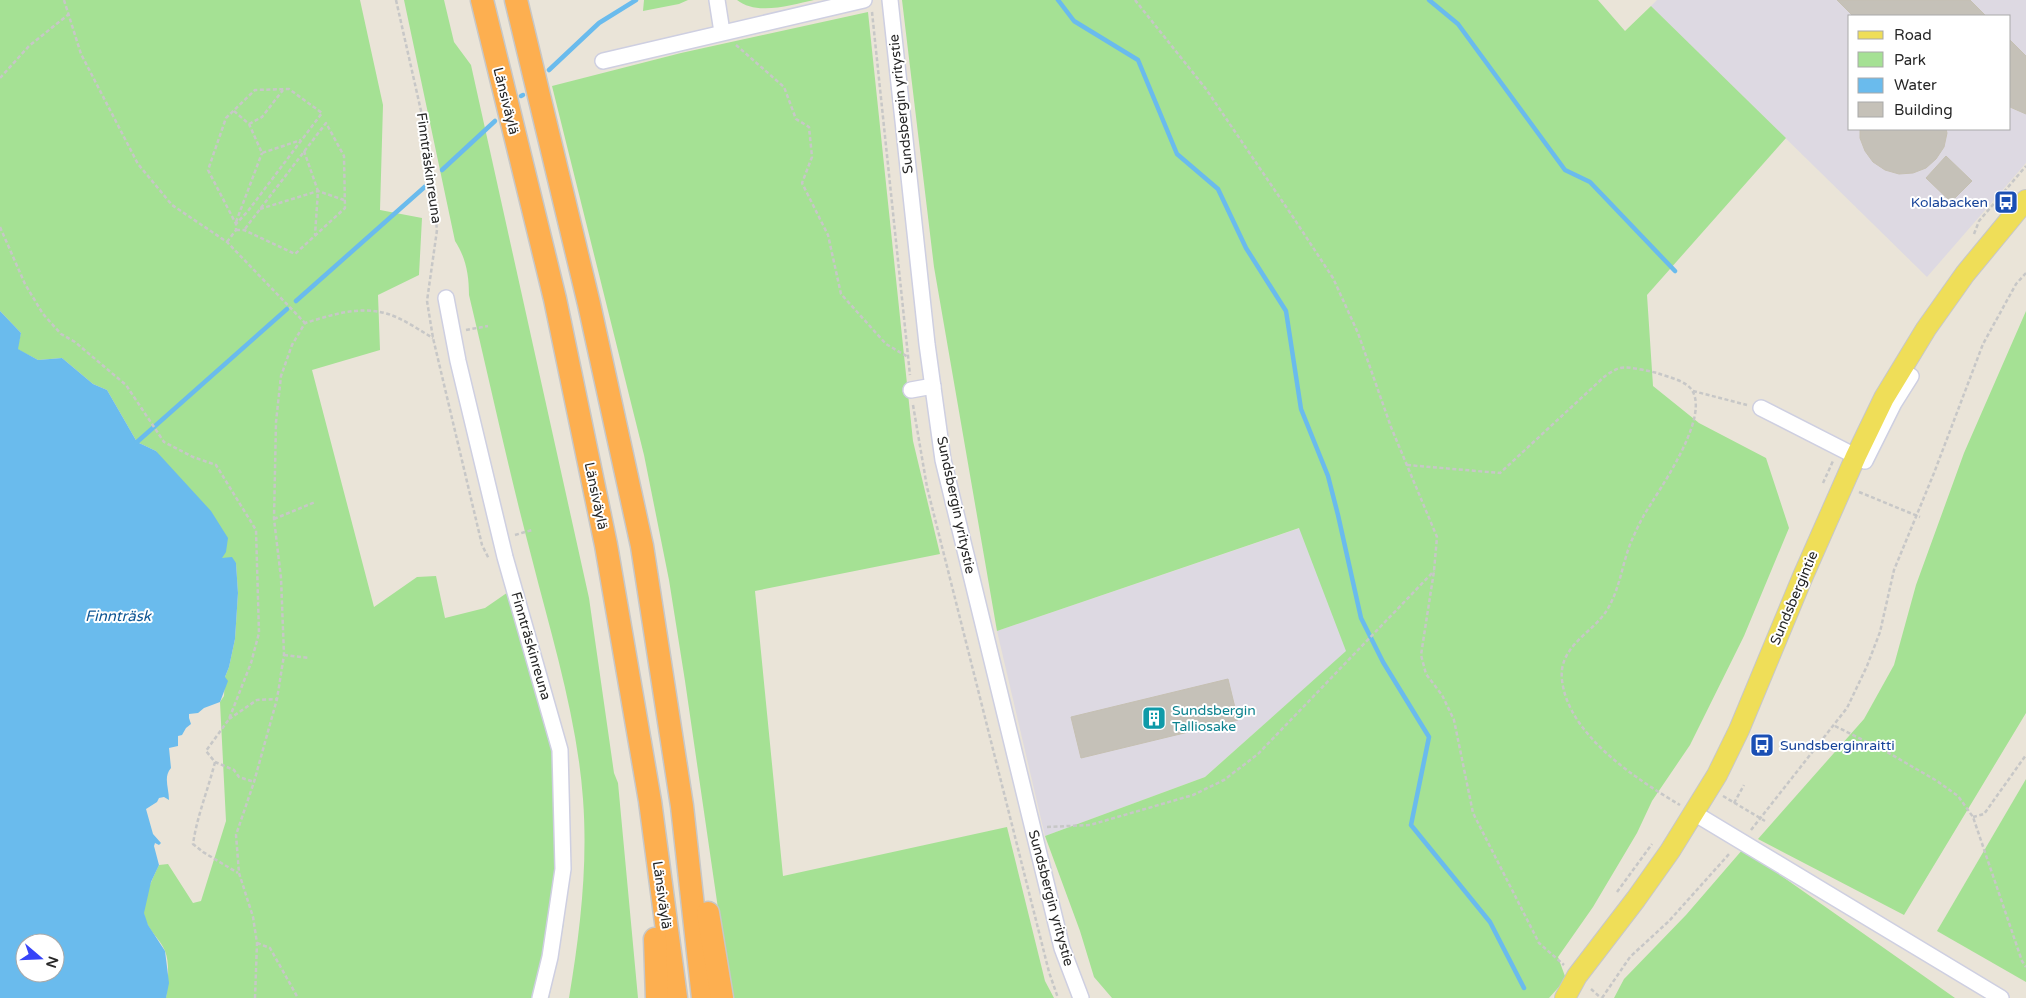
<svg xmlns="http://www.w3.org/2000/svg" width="2026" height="998" font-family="'Varela Round',sans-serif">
<rect width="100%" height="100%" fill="#eae4d8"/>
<g fill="#ddd9e2" fill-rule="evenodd">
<path d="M1657,0H2026V163L1927,277L1651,6ZM1850,16H2010V129H1850Z"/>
<polygon points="1300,528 1347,651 1205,777 1045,836 997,631"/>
</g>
<g fill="#a5e194">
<path d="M0,0H360L383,105L380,210L422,218L419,275L378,295L380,350L312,370L374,607L417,577L436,576L445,618L485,608L521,583L545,678L563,763L567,886L563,928L549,998H166C168,985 170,963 165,951C160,938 146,929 144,914C142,901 153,877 159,865L168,864L193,903L201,901L226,821L220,702L224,696L225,677L229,667L235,639L238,593L236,563L221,558L156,451L137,442L107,390L93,384L62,358L38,360L17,349L21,333L0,311Z"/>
<path d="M404,0H444L454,42L471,65L589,598L614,773L618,783L638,998H569C580,932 588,866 583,799C577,717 552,638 532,559C509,472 490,383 469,295C469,275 466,258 455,241Z"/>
<polygon points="644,0 688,0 679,4 643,11"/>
<path d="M737,0H814C791,5 757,16 737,0Z"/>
<polygon points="902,0 1598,0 1625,31 1651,6 1786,138 1647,295 1653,386 1699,423 1766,458 1789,528 1744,636 1690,745 1652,801 1637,833 1593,907 1558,957 1566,979 1549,998 1112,998 1094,977 1080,931 1045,836 1205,777 1346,651 1299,528 997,631 934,267"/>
<polygon points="868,12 913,441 940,554 755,591 783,876 1007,827 1045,981 1054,998 731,998 685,681 669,580 644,455 552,86 681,53"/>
<polygon points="2026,311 2026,713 1904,915 1758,839 1864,719 1894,665 1916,585 1964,453"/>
<polygon points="2026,779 2026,982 1937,931"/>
<polygon points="1743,849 1955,998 1614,998 1624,979 1686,915"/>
</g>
<path fill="#6abbed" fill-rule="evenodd" d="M0,311L21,333L18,349L38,360L62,358L93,384L107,390L137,442L156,451L211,511L228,538L226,552L222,558L232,557L236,563L238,593L235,639L229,667L225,677L228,681L220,702L204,708L198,713L189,714V718L191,724L186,728L182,735L178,736V746L169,748L171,768C163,777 169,788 169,800L164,797L159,798L157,802L146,809L153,834L161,843L159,845L155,843L154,846L159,865L151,882L144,913L148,925L165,951L169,983L166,998H0ZM25,943H55V973H25Z"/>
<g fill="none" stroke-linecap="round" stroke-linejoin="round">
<g stroke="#6abbed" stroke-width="4.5">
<polyline points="1058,0 1074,21 1138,60 1177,154 1218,189 1246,248 1286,311 1301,409 1328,476 1338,515 1361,618 1383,662 1429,737 1411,825 1490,922 1524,988"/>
<polyline points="1429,0 1458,24 1565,170 1590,182 1675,271"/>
<polyline points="549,70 599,23 636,0"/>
<polyline points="521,96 523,95"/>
<polyline points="442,170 495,121"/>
<polyline points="296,301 428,184"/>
<polyline points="137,442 287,309"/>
</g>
</g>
<g fill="#c5c1b8" stroke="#c5c0b2">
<polygon points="1837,0 1970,0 1986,16 1853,16"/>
<polygon points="2010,40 2026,56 2026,114 2010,107"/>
<polygon points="1860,129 1946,129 1947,133 1944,147 1936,159 1926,168 1913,173 1899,174 1885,170 1873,162 1865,151 1860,138"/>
<polygon points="1946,156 1972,181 1951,202 1926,178"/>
<polygon points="1228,679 1238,720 1081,758 1071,717"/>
</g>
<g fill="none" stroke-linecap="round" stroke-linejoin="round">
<g stroke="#cecfe1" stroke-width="18">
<g id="minor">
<polyline points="717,0 722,32"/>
<polyline points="890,0 927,344 943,460 1062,948 1081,998"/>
<polyline points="603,61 864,0"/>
<polyline points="446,298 458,361 505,557 560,750 563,869 550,957 540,998"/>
<polyline points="911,390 933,386"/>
<polyline points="1761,408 1865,461 1894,403 1911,376"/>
<polyline points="1694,813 2001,998"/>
</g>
</g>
<g stroke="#c7c7c7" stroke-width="22">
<polyline id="major" points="1565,998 1577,976 1636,899 1670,851 1717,775 1739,730 1803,576 1856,456 1884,398 1926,329 1965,274 2026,200"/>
</g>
<g stroke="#c7c7c7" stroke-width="25">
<g id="highway">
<polyline points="482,0 555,299 606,545 650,801 676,998"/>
<polyline points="516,0 589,304 642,546 682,806 703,998"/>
<polyline points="708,913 722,998"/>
<polyline points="655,939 657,998"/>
</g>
</g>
<g stroke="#c7c7c7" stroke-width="2.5" stroke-dasharray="4 2.5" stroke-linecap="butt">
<polyline points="64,0 81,54 138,164 172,205 227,242 305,323"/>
<polyline points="396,0 426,133 437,230 427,301 433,338 482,545 489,559"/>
<polyline points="1135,0 1206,89 1293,217 1333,278 1358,333 1391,427 1437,537 1434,571 1421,655 1426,674 1442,695 1454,720 1473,813 1539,943 1564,965"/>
<polyline points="872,12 910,375"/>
<polyline points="736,45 784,87 796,119 809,127 812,157 802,183 828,235 841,294 886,344 908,357"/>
<polyline points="0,78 29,46 69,14"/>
<polyline points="234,111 249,124 262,153 301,140"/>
<polyline points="249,124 262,117 283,90"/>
<polyline points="304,151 318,191 315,235"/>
<polyline points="260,209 318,191 344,200"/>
<polyline points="236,222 262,153"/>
<polyline points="0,227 25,284 43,314 61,334 75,342 126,385 164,442 193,457 216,465 256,530 259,633 251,663 229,719 206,751 215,762 234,770 239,777 254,782"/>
<polyline points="236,230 244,230 295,254 345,208 344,156 326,123 244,230"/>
<polyline points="1974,234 1979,221 2026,166"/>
<polyline points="227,242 236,230 236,224 208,170 226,118 255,90 289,89 322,113 248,211 236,224"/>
<polyline points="466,330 488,326"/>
<polyline points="1693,391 1747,405"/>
<polyline points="913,405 927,487 1049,972 1058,998"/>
<path d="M1407,465L1500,473L1604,377C1608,374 1615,369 1620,368C1628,366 1649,371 1657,373C1668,377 1688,381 1693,392C1708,421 1659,490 1644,515C1639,524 1635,533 1631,542C1622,564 1620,589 1607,610C1593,633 1558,646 1562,680C1568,735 1636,779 1680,805"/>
<polyline points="1823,483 1833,461"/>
<polyline points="1859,492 1920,517"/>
<polyline points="274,519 315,502"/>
<polyline points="515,535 532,530"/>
<polyline points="284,655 309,658"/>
<polyline points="229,719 257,700 277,699"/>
<polyline points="1835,726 1887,752 1937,781 1958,796 1973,817 2022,961 2026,967"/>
<path d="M215,762C208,790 197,816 193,844L203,852L238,873"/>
<polyline points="1723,796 1765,821"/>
<polyline points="1734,803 1744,785"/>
<polyline points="1973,817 1984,814 2026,755"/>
<polyline points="1047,827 1090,825 1193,795 1224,780 1258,754 1434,571"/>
<polyline points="1751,830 1847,708 1867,666 1880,632 1894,570 1934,473 1983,344 2016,284 2026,273"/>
<polyline points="1617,892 1652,844"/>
<polyline points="257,943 270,948 298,998"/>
<polyline points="1591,989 1601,998"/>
<path d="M255,998L257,943L253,917L239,873L236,835L254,782L277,699L284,655L281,578L274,519L276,422L281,376L292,345L305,323C332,315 360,305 388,314C404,319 419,330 433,338"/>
<polyline points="1602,998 1630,957 1669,921 1730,853"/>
</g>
<use href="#minor" stroke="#fff" stroke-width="15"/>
<use href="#major" stroke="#efde58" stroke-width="20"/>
<use href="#highway" stroke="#fdaf50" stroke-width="22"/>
</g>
<defs>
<g id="bus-square" transform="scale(1.25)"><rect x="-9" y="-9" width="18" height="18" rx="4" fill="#1a4fb4" stroke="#fff"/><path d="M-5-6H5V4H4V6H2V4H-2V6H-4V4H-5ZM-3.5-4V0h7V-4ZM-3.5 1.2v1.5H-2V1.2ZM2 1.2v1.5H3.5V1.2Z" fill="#fff"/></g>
<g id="building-square" transform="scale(1.25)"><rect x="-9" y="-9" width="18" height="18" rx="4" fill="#0f9aa8" stroke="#fff"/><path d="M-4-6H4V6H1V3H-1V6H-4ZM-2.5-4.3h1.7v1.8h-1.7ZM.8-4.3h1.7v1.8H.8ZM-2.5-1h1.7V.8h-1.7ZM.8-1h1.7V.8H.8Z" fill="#fff"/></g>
</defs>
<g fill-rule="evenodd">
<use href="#bus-square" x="2006" y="202"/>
<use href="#building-square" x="1154" y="718"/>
<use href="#bus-square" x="1762" y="745"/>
</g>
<g text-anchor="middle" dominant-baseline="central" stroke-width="4" stroke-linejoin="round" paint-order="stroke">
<g font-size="14" fill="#272727" stroke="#fff">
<text transform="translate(506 101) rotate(76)">Länsiväylä</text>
<text transform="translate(901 104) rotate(-96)">Sundsbergin yritystie</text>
<text transform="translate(429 168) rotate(82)">Finnträskinreuna</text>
<text transform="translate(596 496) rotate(78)">Länsiväylä</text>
<text transform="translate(956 505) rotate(78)">Sundsbergin yritystie</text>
<text transform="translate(1794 598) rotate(-67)">Sundsbergintie</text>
<text transform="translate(531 646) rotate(74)">Finnträskinreuna</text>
<text transform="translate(662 895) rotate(82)">Länsiväylä</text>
<text transform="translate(1051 898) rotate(75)">Sundsbergin yritystie</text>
</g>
<g font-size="14" fill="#164399" stroke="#fff" text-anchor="end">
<text x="1988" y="202">Kolabacken</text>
<text x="1780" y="745" text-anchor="start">Sundsberginraitti</text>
</g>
<g font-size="14" fill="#0d838f" stroke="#fff" text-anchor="start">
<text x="1172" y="710">Sundsbergin<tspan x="1172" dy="16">Talliosake</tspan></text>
</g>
<g font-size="15" font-style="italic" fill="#0e5694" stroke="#fff">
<text x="118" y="616">Finnträsk</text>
</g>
</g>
<rect x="1848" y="15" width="162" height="115" fill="#ffffff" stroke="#a9a9a9"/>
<rect x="1858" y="31" width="25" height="8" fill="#efde58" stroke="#a9a9a9"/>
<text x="1894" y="40" font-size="15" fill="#272727">Road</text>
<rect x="1858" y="52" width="25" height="15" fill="#a5e194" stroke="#a9a9a9"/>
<text x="1894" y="65" font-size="15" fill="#272727">Park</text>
<rect x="1858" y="78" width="25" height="15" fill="#6abbed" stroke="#a9a9a9"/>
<text x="1894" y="90" font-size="15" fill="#272727">Water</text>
<rect x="1858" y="102" width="25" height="15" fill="#c5c1b8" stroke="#a9a9a9"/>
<text x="1894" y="115" font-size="15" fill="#272727">Building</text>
<g transform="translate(40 958) rotate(109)"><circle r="24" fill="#ffffff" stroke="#a9a9a9"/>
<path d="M0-4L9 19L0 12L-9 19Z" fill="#3744f8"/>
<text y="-8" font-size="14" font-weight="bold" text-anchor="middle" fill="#272727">N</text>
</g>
</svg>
